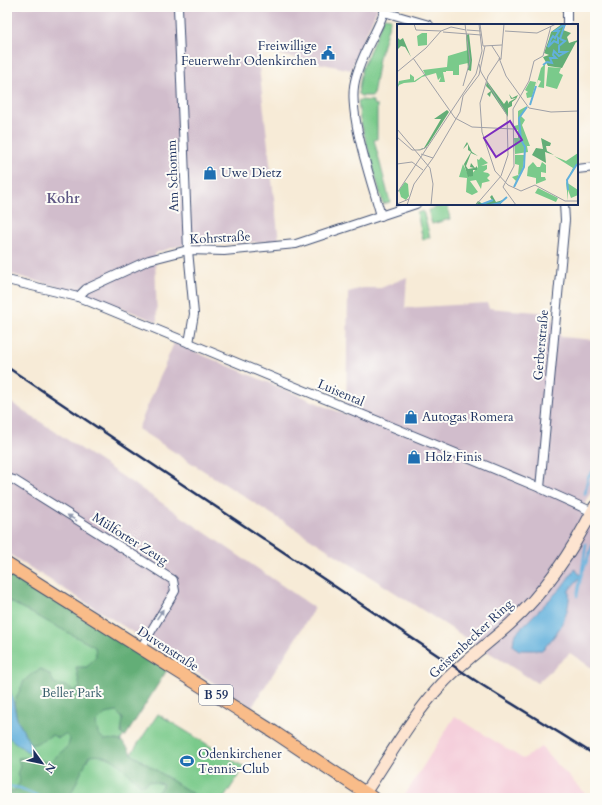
<svg xmlns="http://www.w3.org/2000/svg" width="602" height="805" font-family="Cardo,serif">
<rect width="100%" height="100%" fill="#fdfcf7"/>
<filter id="ink" filterUnits="userSpaceOnUse"><feTurbulence type="fractalNoise" baseFrequency=".025" numOctaves="2"/><feDisplacementMap in="SourceGraphic" scale="8" xChannelSelector="R" yChannelSelector="G"/><feConvolveMatrix kernelMatrix="1 2 1 2 8 2 1 2 1" color-interpolation-filters="sRGB"/></filter>
<filter id="wash" filterUnits="userSpaceOnUse"><feTurbulence type="fractalNoise" baseFrequency=".012" numOctaves="4" result="noise"/><feDisplacementMap in="SourceGraphic" scale="16" xChannelSelector="R" yChannelSelector="G"/><feGaussianBlur stdDeviation="0.9" result="paint"/><feColorMatrix in="noise" values="0 0 0 0 0 0 0 0 0 0 0 0 0 0 0 0 0 1.4 0 .05"/><feComposite in="paint" operator="in"/></filter>
<g filter="url(#wash)">
<rect width="100%" height="100%" fill="#f7ebd7"/>
<polygon fill="#f5cfdb" points="455,716 523,759 541,747 589,798 403,798"/>
<g fill="#d1bdcc">
<polygon points="7,7 378,7 356,56 351,70 257,50 279,241 178,246 155,253 157,322 95,297 7,273"/>
<polygon points="407,277 405,308 487,303 489,308 549,313 561,337 595,340 595,485 586,501 583,518 595,523 595,670 570,653 537,683 138,429 174,343 346,415 348,292 363,288 381,288"/>
<polygon points="12,403 143,490 315,608 252,707 7,553 7,410"/>
</g>
<g fill="#7aca8b" stroke="#4a7c74">
<polygon points="384,17 391,18 379,58 373,96 361,96 358,94 362,69"/>
<polygon points="360,100 373,101 373,104 377,105 377,139 374,140 390,202 383,204 360,119 358,101"/>
<polygon points="447,204 450,219 432,224 428,210"/>
<polygon points="423,211 430,237 423,240 417,213"/>
<polygon points="7,577 164,672 116,748 194,798 7,798"/>
<polygon points="158,714 244,767 224,798 199,798 131,754"/>
</g>
<path fill="#63ae77" stroke="#3f6e6a" d="M7,569L167,670L125,737L121,733L123,719L117,712L105,714L96,723L98,733L104,740C118,738 126,741 131,754L199,798H162L156,795L163,784L149,781L142,786C122,771 117,752 89,756L69,798H7V790L13,792L20,782L17,774L20,766L18,758C29,757 38,761 50,762L68,746L70,739L65,734L59,738L52,735L35,744H29L17,719L14,703L24,681L33,673L41,669L50,675L54,683L69,687L74,691L80,688L76,667H87L96,656L95,647L7,600Z"/>
<g fill="#62b0dc" stroke="#3e709d">
<path d="M575,569L581,576L569,590C571,614 558,634 542,650H519L513,646L514,637L518,631L561,588Z"/>
<polygon points="7,676 17,719 34,752 34,757 7,736"/>
</g>
<g fill="none" stroke-linecap="round" stroke-linejoin="round">
<g stroke="#62b0dc" stroke-width="2.5">
<polyline points="585,494 588,477 595,469"/>
<polyline points="582,571 586,544"/>
<polyline points="577,596 581,576 595,539"/>
<polyline points="7,786 20,788 42,798"/>
</g>
</g>
</g>
<g filter="url(#ink)">
<g fill="none" stroke-linecap="round" stroke-linejoin="round">
<g stroke="#3c4b70" stroke-width="10">
<g id="street">
<polyline points="178,7 188,250 194,314 189,343"/>
<polyline points="384,12 429,25"/>
<polyline points="567,25 567,7"/>
<polyline points="577,169 595,167"/>
<path d="M381,216C372,182 347,113 355,81C361,54 377,33 386,7"/>
<polyline points="7,280 78,297 86,289 149,260 188,250 224,251 296,244 416,204"/>
<polyline points="78,297 540,488 595,513"/>
<polyline points="7,478 14,480 173,580 175,591 141,648"/>
<polyline points="540,488 565,220 564,204"/>
</g>
</g>
<g stroke="#3c4b70" stroke-width="13">
<path id="secondary" d="M365,793C390,756 412,716 442,684C463,661 488,644 510,624C547,590 573,550 595,506"/>
</g>
<g stroke="#3c4b70" stroke-width="14">
<polyline id="primary" points="7,564 274,732 373,798"/>
</g>
<use href="#street" stroke="#fff" stroke-width="8"/>
<use href="#secondary" stroke="#fde4d0" stroke-width="11"/>
<use href="#primary" stroke="#f9bc89" stroke-width="12"/>
<polyline stroke="#1b2f5e" stroke-width="2.5" points="7,367 482,685 595,755"/>
</g>
<defs><path id="oneway-solid" d="M-6-.8H1V-3.2L6.5 0L1 3.2V.8H-6Z"/></defs>
<g fill="#8d97ae">
<use href="#oneway-solid" transform="translate(72 518) rotate(-148)"/>
<use href="#oneway-solid" transform="translate(160 614) rotate(-56)"/>
</g>
</g>
<defs>
<g id="civic-bare" transform="scale(1.08)"><path d="M-.6-6.5H3V-4.5H.6V-3L4-1V1h2V6H-6V1h2V-1L-.6-3ZM-1.2 2.5V6h2.4V2.5Z" fill="#1f6fb2" stroke="#fdfcf7" stroke-width="2.5" paint-order="stroke"/></g>
<g id="shop-bare" transform="scale(1.08)"><path d="M-5-2.5h2.3a2.7 3.5 0 0 1 5.4 0H5L5.5 6h-11ZM-1.5-2.5h3a1.5 2.3 0 0 0-3 0Z" fill="#1f6fb2" stroke="#fdfcf7" stroke-width="2.5" paint-order="stroke"/></g>
<g id="stadium-bare" transform="scale(1.08)"><path d="M0-5a6.5 5 0 1 0 0 10a6.5 5 0 1 0 0-10ZM-3.5-1.8h7v3.6h-7Z" fill="#1f6fb2" stroke="#fdfcf7" stroke-width="2.5" paint-order="stroke"/></g>
</defs>
<g fill-rule="evenodd">
<use href="#civic-bare" x="328" y="53"/>
<use href="#shop-bare" x="210" y="173"/>
<use href="#shop-bare" x="411" y="417"/>
<use href="#shop-bare" x="414" y="457"/>
<use href="#stadium-bare" x="187" y="761"/>
</g>
<g text-anchor="middle" dominant-baseline="central" stroke-width="4" stroke-linejoin="round" paint-order="stroke">
<rect fill="#fdfcf7" stroke="#5f6c8c" stroke-width="1" x="199" y="685" width="34" height="20" rx="3"/>
<g font-size="12" font-weight="bold" fill="#1b2f5e">
<text x="216" y="695">B 59</text>
</g>
<g font-size="13" fill="#1b2f5e" stroke="#fdfcf7" text-anchor="start">
<text x="317" y="46" text-anchor="end">Freiwillige<tspan x="317" dy="15">Feuerwehr Odenkirchen</tspan></text>
<text x="221" y="173">Uwe Dietz</text>
<text x="422" y="417">Autogas Romera</text>
<text x="425" y="457">Holz Finis</text>
<text x="198" y="754">Odenkirchener<tspan x="198" dy="15">Tennis-Club</tspan></text>
</g>
<g font-size="13" fill="#1b2f5e" stroke="#fdfcf7">
<text transform="translate(173 176) rotate(-92)">Am Schomm</text>
<text transform="translate(220 238) rotate(-3)">Kohrstraße</text>
<text transform="translate(541 345) rotate(-85)">Gerberstraße</text>
<text transform="translate(341 393) rotate(23)">Luisental</text>
<text transform="translate(130 539) rotate(32)">Mülforter Zeug</text>
<text transform="translate(471 639) rotate(-43)">Geistenbecker Ring</text>
<text transform="translate(168 649) rotate(33)">Duvenstraße</text>
</g>
<g font-size="13" fill="#385e6c" stroke="#fdfcf7">
<text x="72" y="693">Beller Park</text>
</g>
<g font-size="14" font-weight="bold" fill="#5e5784" stroke="#fdfcf7">
<text x="63" y="198">Kohr</text>
</g>
</g>
<g transform="translate(397 24)">
<rect width="181" height="181" fill="#f7ebd7"/>
<path d="M25,9H30V21L21,22L20,12ZM71,26V39L62,41V51H56V47H49V44V48H46L48,58H42L44,53L41,56L39,49L25,53L18,58L19,62L18,58L7,59L2,61L0,65L2,57L13,55V50L17,53V57L28,50L26,46L50,43L51,32ZM148,40L147,64L141,63L144,57L141,56L139,62L144,44ZM151,43L164,44L162,49L166,51L160,65L149,62ZM133,57L139,58L135,73L130,74L129,69L131,68L128,66ZM130,82L124,92L128,96L125,101L133,122H130L131,128L118,130L117,114H121V106L117,105V102L121,101V87ZM181,129V139L173,150L176,144L157,132L169,137ZM118,131H127V136L125,149L121,151L122,152L117,162L119,157L115,153L121,151L122,141L118,140ZM84,133L91,139L84,142L90,141V145L86,148L91,149L93,151L90,154L93,157L85,159L84,165L79,156L73,157L81,168L75,171L69,168L70,154L62,153L66,140L72,153L81,143L80,135L82,136ZM136,138L140,143H143L145,138L149,141V149L144,148V153H148L149,156L139,160V154L130,152L131,143ZM8,158L11,160L12,172L9,176L4,173L2,166ZM169,158L181,166V171L174,174L171,166V177ZM141,164L161,174L159,178L138,169Z" fill="#7aca8b"/>
<path d="M165,0H169L166,6L174,9L170,13L172,19L181,16V19L179,18L165,44L151,42L146,33L152,31L147,29L152,15L154,8ZM72,10L75,36L74,47L71,46L69,11ZM0,13L3,16L6,14L14,33L8,23L4,22L0,26ZM90,57L107,80L110,76L112,80V78L119,74L114,75L112,70L115,74L121,71L119,75L115,78V82L111,84V93L94,68L93,73L90,70L94,67L89,62ZM50,86L52,88L31,121L27,125L20,126L10,115L20,126L27,124L44,95H37ZM144,114L154,119L153,122H149L150,127L157,131L148,128L149,139L135,131L139,124L146,125ZM70,118L75,128L81,132L74,129L69,142L71,145L77,144L73,143L74,139L78,144L80,142V146H76V152L71,153L67,140L74,128L71,126V120L66,125ZM95,171L99,178L106,176L103,181H78L81,177L86,180L95,176L93,173Z" fill="#63ae77"/>
<path fill="none" stroke="#62b0dc" stroke-width="2" d="M162,15L161,14V19L157,17L151,23L154,15L156,12L158,14L162,7H158L168,0M163,15L168,0M146,41L150,38L155,39L153,34H159L156,31L157,27L162,32L169,28H162V22L168,17L163,15M133,81L139,62M117,163L127,143L128,123L124,116L122,94L130,83M171,166L170,156L180,140M83,181L96,176M93,181L103,179L110,173"/>
<path fill="none" stroke="#9fa0a7" stroke-width="1" d="M17,0L19,6L44,7M83,0L86,22L105,21M70,6L84,7M108,7L140,9L159,0M46,8L84,11M95,22L104,36M16,34L58,94L75,103L117,105M102,34L109,52L132,84L154,88L181,87M103,34L91,52L83,79L85,108L98,147L111,161L124,167L138,161L168,177H181M104,35L107,0M0,48L29,24L44,7L54,3L69,6M66,62L73,37L68,0M0,105L33,144L36,160L34,181M0,113L15,126H23L30,123M24,130L36,134M0,140L15,138L26,146M0,169L79,50L85,27L82,0M0,180L12,175M10,181L17,160L36,134L63,88L66,72L82,51L88,22M79,181L104,152L111,131L110,91L84,48L82,40M119,181L106,163L117,142L116,85L132,57L137,37L146,32L154,2"/>
<path fill="#7b2cbf" fill-opacity="0.15" stroke="#7b2cbf" stroke-width="2" d="M113,97L125,116L99,133L87,114Z"/>
<rect width="181" height="181" fill="none" stroke="#1b2f5e" stroke-width="2"/>
</g>
<rect width="602" height="805" fill="none" stroke="#fdfcf7" stroke-width="24"/>
<g transform="translate(42 763) rotate(123)" stroke="#fdfcf7" stroke-width="3" paint-order="stroke">
<path d="M0-3L7 15L0 10L-7 15Z" fill="#1b2f5e"/>
<text y="-6" font-size="11" font-weight="bold" text-anchor="middle" fill="#1b2f5e">N</text>
</g>
</svg>
